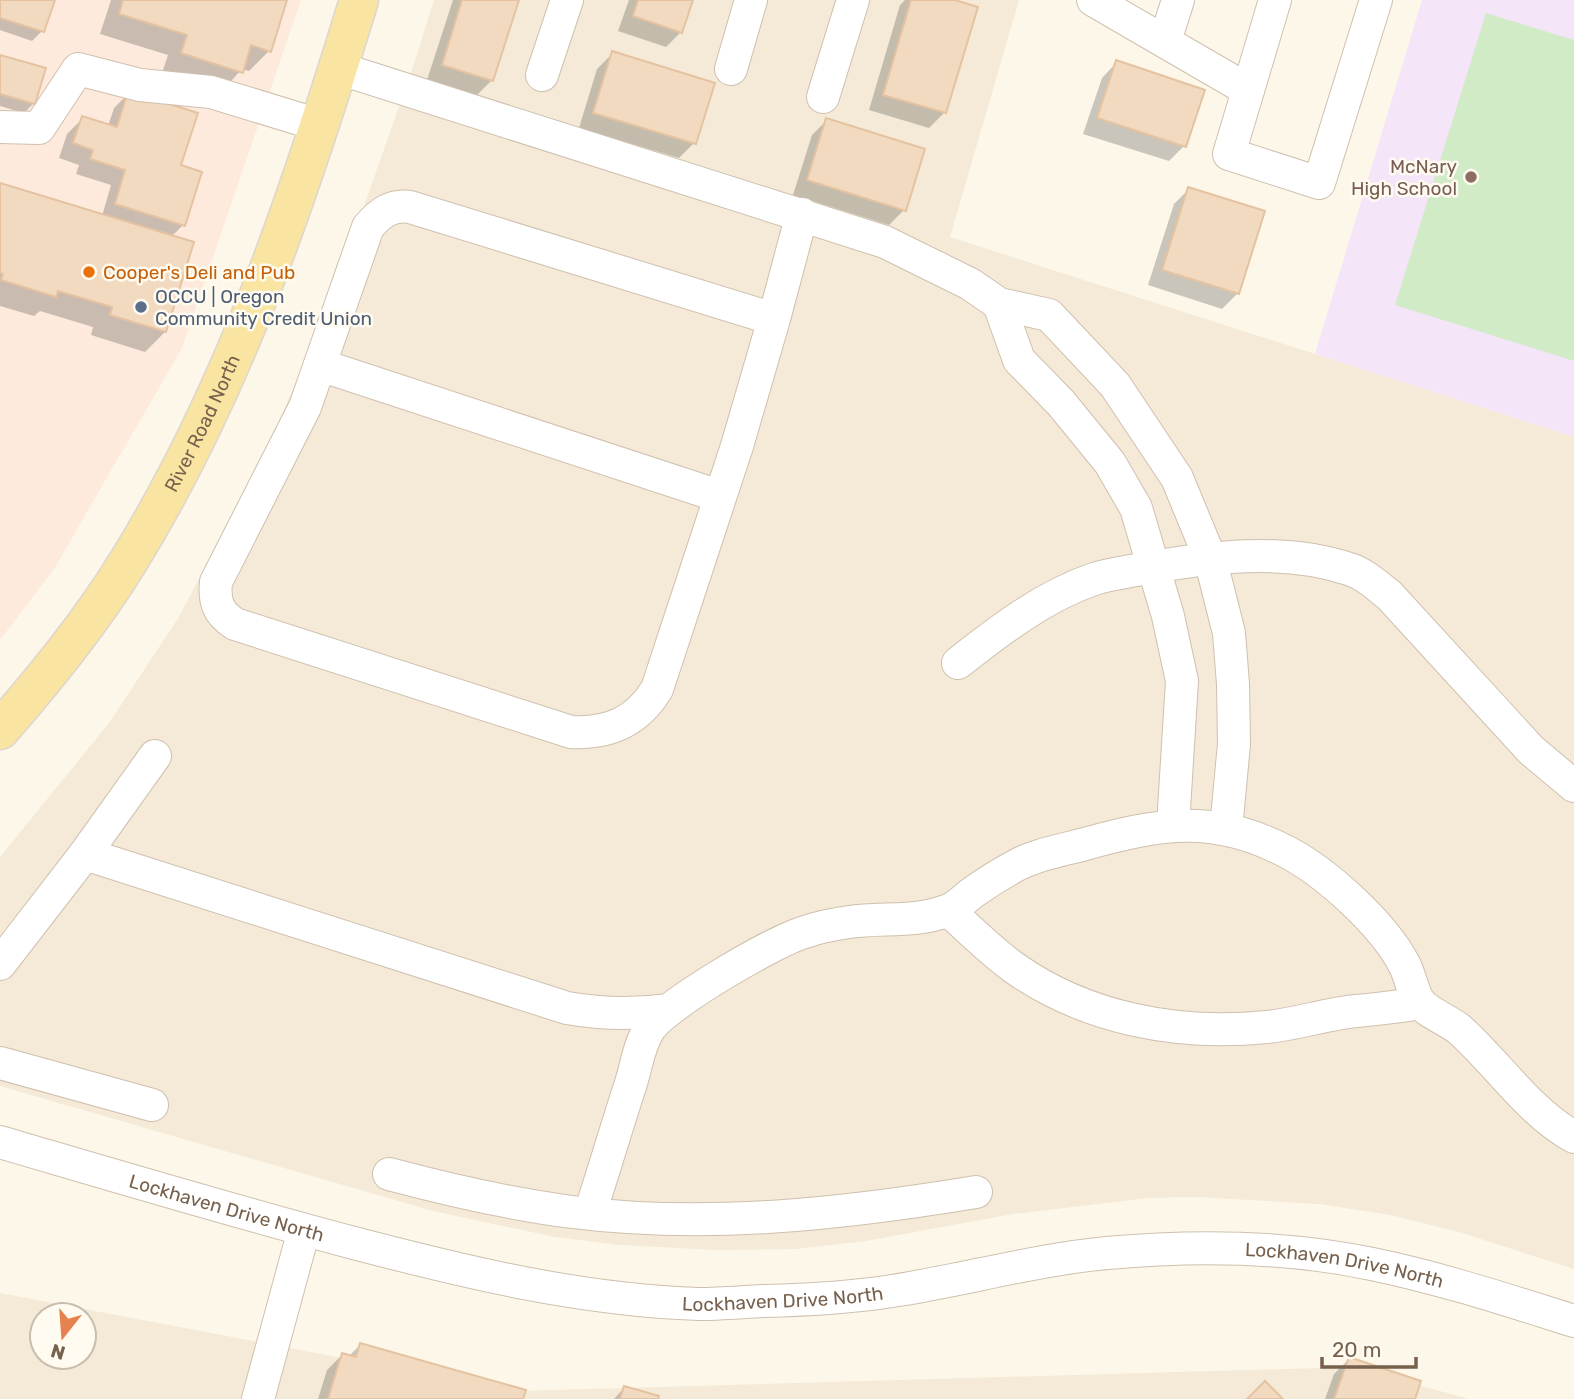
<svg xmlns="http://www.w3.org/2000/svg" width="1574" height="1399" font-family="Rubik,sans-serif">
<rect width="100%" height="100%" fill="#fdf7e9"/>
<g fill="#f4ead7" fill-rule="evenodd">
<polygon points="434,0 1019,0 950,237 1574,437 1574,1269 1459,1232 1390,1215 1319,1204 1195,1197 1148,1198 1013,1214 866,1241 796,1249 717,1250 619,1245 555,1237 433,1211 0,1086 0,857 109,723 179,617 269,444 328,308 413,67"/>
<path d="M0,1293L517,1391L1353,1367L1469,1399H0ZM42,1315H84V1357H42Z"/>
</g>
<polygon fill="#fdeadd" points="0,0 301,0 182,348 54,569 0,640"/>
<polygon fill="#f4e5f9" points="1422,0 1574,0 1574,437 1315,354"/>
<polygon fill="#d1ebc7" points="1486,13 1574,40 1574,361 1395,305"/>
<g fill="#0003">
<polygon points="0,0 53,0 42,31 32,41 0,30"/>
<polygon points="111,0 285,0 269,51 249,71 242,69 221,92 162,73 168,55 100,34"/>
<polygon points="453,0 518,0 492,80 477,95 427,80"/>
<polygon points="629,0 691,0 681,32 666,47 618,31"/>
<polygon points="905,0 949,0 945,112 929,128 869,110 900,5"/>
<polygon points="613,53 694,143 679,158 579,128 597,69"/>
<polygon points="0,56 34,103 24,113 0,106"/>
<polygon points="1117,62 1184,146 1169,161 1083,134 1102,78"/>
<polygon points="129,93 183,225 171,237 165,332 145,352 91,335 93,327 40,311 34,316 0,306 0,185 102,216 111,185 76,174 79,165 59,158 67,134 83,118 108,126 114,108"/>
<polygon points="827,120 904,210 889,225 793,195 812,135"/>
<polygon points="1189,189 1238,293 1222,309 1148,285 1174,204"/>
<polygon points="360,1345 522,1399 318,1399 327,1370 342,1355 348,1357"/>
<polygon points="1349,1359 1413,1399 1325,1399 1334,1374"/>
<polygon points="624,1388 657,1399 614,1399"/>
</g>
<g fill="#f2dac0" stroke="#e5c3a1" stroke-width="2">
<polygon points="0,0 55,0 44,32 0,18"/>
<polygon points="123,0 287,0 271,52 251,45 243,73 181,53 187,35 119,14"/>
<polygon points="462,0 519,0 493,81 442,65"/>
<polygon points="638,0 693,0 682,33 633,16"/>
<polygon points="911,0 955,0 978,7 946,113 883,95"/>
<polygon points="612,51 715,83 696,144 593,113"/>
<polygon points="0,55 46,68 35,104 0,94"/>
<polygon points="1116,60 1205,90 1186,147 1097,118"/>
<polygon points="128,91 198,113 181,165 202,172 185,226 115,204 125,170 90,159 93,150 73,143 82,116 117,127"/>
<polygon points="826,118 925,149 906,211 807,180"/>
<polygon points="0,183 194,242 166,332 110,315 112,307 58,291 56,297 1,280 3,274 0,273"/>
<polygon points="1188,187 1265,211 1239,294 1162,270"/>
<polygon points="360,1343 526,1390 523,1399 328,1399 342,1353 356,1357"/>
<polygon points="1349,1357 1421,1381 1415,1399 1334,1399"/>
<polygon points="1265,1381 1283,1399 1247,1399"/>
<polygon points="624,1386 659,1396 658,1399 620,1399"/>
</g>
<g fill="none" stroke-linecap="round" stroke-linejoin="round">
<g stroke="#cfc0ae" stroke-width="34">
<g id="minor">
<polyline points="1093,0 1248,90"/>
<polyline points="1275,0 1229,154 1319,183 1376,0"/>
<polyline points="1165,41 1178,0"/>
<polyline points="338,68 885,242 970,284 999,304 1049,315 1115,385 1177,478 1210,558 1229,633 1233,684 1234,744 1226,829"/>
<polyline points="731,69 751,0"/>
<polyline points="542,75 567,0"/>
<polyline points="823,97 853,0"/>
<polyline points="0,127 39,128 78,69 140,85 211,92 319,125"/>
<polyline points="999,304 1019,360 1061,403 1110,463 1136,508 1168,616 1182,681 1173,825"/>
<path d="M774,319L737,446L657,689C637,722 609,734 571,732L235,624C218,613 214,602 216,582L305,407L368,227C380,213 392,204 410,207L774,319L802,214"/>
<polyline points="320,365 719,496"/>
<path d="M958,663C1000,630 1044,596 1094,579C1109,574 1126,572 1142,569C1208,557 1283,547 1349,569C1365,574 1376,585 1389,595L1531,750L1574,786"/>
<path d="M85,854L567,1008C601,1014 632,1015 667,1010"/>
<path d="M949,911C970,930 990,950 1013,967C1086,1019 1179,1036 1267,1027C1297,1024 1326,1014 1356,1011C1378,1009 1398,1007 1420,1003"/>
<polyline points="0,964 85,854 155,756"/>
<polyline points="0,1063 152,1105"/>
<path id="s1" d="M0,1142C116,1176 233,1211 350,1242C464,1272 580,1300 699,1304C720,1304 742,1302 763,1301C806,1300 849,1298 892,1291C964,1280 1034,1260 1107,1253C1194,1245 1286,1246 1372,1264C1440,1278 1507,1300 1574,1321"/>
<path d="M389,1174C449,1190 510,1204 572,1212C707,1229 842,1214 976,1192"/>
<path d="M590,1213C604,1170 617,1126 631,1083C637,1064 639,1044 650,1028C668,1003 774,941 805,932C819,927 835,924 849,922C882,917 914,923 946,911C956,908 964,899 972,893C986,883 1002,873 1017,865C1037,854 1063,850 1085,844C1161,823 1214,814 1287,852C1327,873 1383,924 1404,964C1410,975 1412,989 1418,1000C1426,1013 1449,1020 1460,1030C1498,1064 1529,1112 1574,1137"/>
<polyline points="258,1399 304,1230"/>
</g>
</g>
<g stroke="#dcd6d0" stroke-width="41">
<g id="major">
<path id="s2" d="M0,730C46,677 91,622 128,562C235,389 300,193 359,0"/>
</g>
</g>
<use href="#minor" stroke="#fff" stroke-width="32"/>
<use href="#major" stroke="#fae4a2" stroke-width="38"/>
</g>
<circle fill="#8d6e63" stroke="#fffbf0" stroke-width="2.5" cx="1471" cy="177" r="7"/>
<circle fill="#e8710a" stroke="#fffbf0" stroke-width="2.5" cx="89" cy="272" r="7"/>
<circle fill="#5c6f8a" stroke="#fffbf0" stroke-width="2.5" cx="141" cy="307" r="7"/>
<g text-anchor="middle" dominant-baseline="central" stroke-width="5" stroke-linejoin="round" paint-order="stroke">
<g font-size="19" fill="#785e54" stroke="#fffbf0" text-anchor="end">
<text x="1457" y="166">McNary<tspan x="1457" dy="22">High School</tspan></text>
</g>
<g font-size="19" fill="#c56008" stroke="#fffbf0" text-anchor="start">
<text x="103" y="272">Cooper's Deli and Pub</text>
</g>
<g font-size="19" fill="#4e5e75" stroke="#fffbf0" text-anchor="start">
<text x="155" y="296">OCCU | Oregon<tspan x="155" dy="22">Community Credit Union</tspan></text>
</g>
<g font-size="19" fill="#77614c" stroke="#fffbf0">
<text stroke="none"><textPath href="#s2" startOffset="369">River Road North</textPath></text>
<text stroke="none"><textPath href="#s1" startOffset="236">Lockhaven Drive North</textPath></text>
<text stroke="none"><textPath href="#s1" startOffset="1370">Lockhaven Drive North</textPath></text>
<text stroke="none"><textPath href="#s1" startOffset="803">Lockhaven Drive North</textPath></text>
</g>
</g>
<g transform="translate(63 1336) rotate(197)"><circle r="33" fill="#fffbf0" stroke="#c9bdae" stroke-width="2"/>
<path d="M0-5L12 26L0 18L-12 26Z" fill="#e5824f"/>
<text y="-10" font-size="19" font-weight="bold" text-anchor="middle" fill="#77614c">N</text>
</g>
<path d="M1322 1357v10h94v-10" fill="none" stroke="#77614c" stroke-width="3.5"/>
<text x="1332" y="1357" font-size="21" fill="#77614c" stroke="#fffbf0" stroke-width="5" paint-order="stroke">20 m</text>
</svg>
